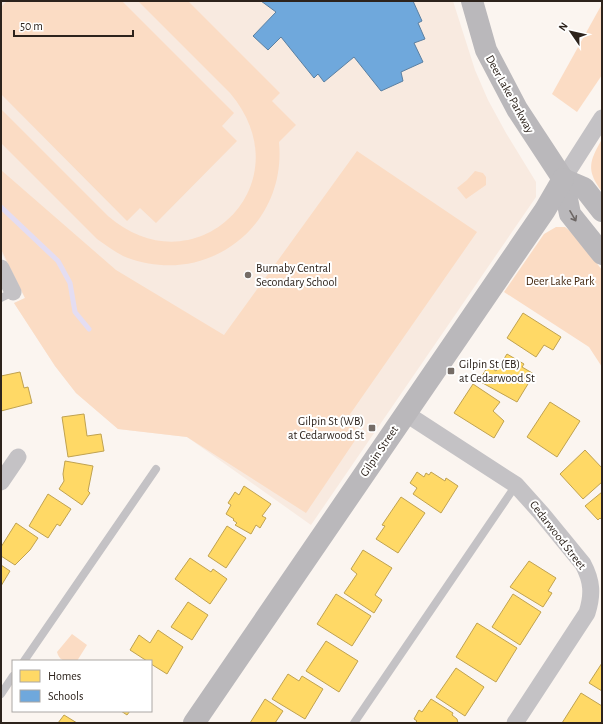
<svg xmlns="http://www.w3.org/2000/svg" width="603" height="724" font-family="'Alegreya Sans',sans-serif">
<rect width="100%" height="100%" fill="#fbf5f0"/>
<polygon fill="#f8eae0" points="1,1 453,1 475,70 488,100 506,133 536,182 536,197 311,525 187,437 118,429 76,393 55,366 14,303 25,298 1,252"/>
<g fill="#fbdcc4">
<polygon points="7,1 122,1 234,113 222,126 237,141 156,223 140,208 127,221 1,94 1,7"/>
<path d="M138,1H188L280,93L272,101L296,125L279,142C287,226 208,287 128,258C117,254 107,246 97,239L1,143V109L108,216C195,292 307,184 230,93Z"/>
<polygon points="602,4 602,75 577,112 552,94"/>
<path d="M602,139V192C586,170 589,162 602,139Z"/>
<polygon points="357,151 477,232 346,420 360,433 306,513 187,437 118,429 76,393 55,366 14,303 25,298 1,249 1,170 116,270 224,335"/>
<polygon points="475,171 483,173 486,177 486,185 466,199 457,188 467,180"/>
<polygon points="556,227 565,227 576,236 602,270 602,367 589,347 504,292 544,234"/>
<path d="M72,634L87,645L77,661C67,661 60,663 57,652Z"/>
</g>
<g fill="#ffd966" stroke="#c0a250">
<polygon points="523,313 561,337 553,350 544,345 536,357 507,338"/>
<polygon points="507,354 524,364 522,367 534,374 517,402 479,381 488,366 496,371"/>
<polygon points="20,372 24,388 28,387 32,403 1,411 1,376"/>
<polygon points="473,384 500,402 493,411 504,421 494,438 454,413"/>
<polygon points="550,402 580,421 557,457 527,437"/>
<polygon points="84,414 87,436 101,434 104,451 68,457 62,417"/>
<polygon points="585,450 602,468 602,482 583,499 560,474"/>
<polygon points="65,461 93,466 88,491 90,493 82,505 59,489 64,481 63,474"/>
<polygon points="417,472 424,477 426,473 429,475 431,472 445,481 446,478 458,486 441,513 413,494 417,488 410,483"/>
<polygon points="244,486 271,504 262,516 266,518 260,528 256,525 251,534 235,525 237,523 233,520 234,519 226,514 231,505 228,503 235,492 239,495"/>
<polygon points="602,492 602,520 600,518 598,520 585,506"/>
<polygon points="48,494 71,509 60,526 57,524 48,538 29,526"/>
<polygon points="401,497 425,513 398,553 376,539 385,526 382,525"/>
<polygon points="16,523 38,538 30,550 15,565 1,556 1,547"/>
<polygon points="227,526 246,538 226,568 208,556"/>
<polygon points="363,550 392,568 375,595 382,600 374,613 344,593 357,574 351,569"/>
<polygon points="190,558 211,572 213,569 227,579 210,604 175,579"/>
<polygon points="529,561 556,578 548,591 552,593 543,607 510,587"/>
<polygon points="1,565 10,571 1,586"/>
<polygon points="336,594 371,616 352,646 317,624"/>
<polygon points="513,594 541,612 520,645 492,627"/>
<polygon points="188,602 208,615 192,640 171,627"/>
<polygon points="477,623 517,648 496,682 456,657"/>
<polygon points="158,630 183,647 167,674 151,664 151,661 147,661 130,650 139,635 150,643"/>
<polygon points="326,641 358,661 339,692 306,671"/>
<polygon points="602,663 602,691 589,683"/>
<polygon points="456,668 484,687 465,716 436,697"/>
<polygon points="288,674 299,681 302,676 323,689 305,719 272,699"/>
<polygon points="581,693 602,706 602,723 562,723"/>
<polygon points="265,699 283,711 275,723 250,723"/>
<polygon points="431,699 453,713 452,715 457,719 458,723 415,723 417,721 414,719 419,710 422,712"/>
<polygon points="121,711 130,711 127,715"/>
<polygon points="64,715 77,723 58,723"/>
</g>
<polygon fill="#6fa8dc" stroke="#5b80a2" points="261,1 413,1 422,21 418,23 425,39 414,43 423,62 401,72 403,81 381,91 354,57 324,82 318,74 314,78 281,37 268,50 253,36 276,12"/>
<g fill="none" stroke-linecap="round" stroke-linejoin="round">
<polyline stroke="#e4ddf2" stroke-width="5" points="1,207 58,261 70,283 75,312 89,329"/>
<g stroke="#c4c2c5" stroke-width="8">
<polyline points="1,298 13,292"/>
<polyline points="24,661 156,469"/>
<polyline points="1,694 13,676"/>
<polyline points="354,723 516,485"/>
</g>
<g stroke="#c4c2c5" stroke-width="17">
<polyline points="563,179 602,118"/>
<polyline points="1,268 13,292"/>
<path d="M405,413L516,485L542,514L583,564C592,581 593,594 587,613L515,723"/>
<polyline points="1,482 18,457"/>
</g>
<g stroke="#bab8bb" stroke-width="22">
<polyline points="472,1 486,50 517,109 563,179 570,214 602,254"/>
<polyline points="563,179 584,188 602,211"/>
<polyline points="194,723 545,210 563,179"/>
</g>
</g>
<defs><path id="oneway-shaft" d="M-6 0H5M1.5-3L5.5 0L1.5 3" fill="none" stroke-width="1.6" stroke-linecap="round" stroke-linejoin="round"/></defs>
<use stroke="#6c6664" href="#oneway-shaft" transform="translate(573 216) rotate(60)"/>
<g fill="#756c66" stroke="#fff" stroke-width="1.5">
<circle cx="248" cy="275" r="4"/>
<rect x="447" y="367" width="8" height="8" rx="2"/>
<rect x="368" y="424" width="8" height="8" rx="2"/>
</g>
<g text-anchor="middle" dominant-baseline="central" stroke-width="4" stroke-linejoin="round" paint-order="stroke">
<g font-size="12" fill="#2d231c" stroke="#fff">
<text transform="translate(510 94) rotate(61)">Deer Lake Parkway</text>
<text transform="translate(379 451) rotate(-56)">Gilpin Street</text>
<text transform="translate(558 535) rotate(52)">Cedarwood Street</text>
</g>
<g font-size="12" fill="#2d231c" stroke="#fff" text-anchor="start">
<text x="256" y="268">Burnaby Central<tspan x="256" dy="14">Secondary School</tspan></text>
<text x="459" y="364">Gilpin St (EB)<tspan x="459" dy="14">at Cedarwood St</tspan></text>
<text x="364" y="421" text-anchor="end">Gilpin St (WB)<tspan x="364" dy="14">at Cedarwood St</tspan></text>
</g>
<g font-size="12" fill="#452910" stroke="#fff">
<text x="560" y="281">Deer Lake Park</text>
</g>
</g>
<rect width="603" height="724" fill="none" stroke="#2d231c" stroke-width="4"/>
<rect x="12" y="660" width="140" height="52" fill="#ffffff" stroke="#aba7a4"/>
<rect x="20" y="670" width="20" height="12" fill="#ffd966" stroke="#aba7a4"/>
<text x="48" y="680" font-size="12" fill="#2d231c">Homes</text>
<rect x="20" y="690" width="20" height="12" fill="#6fa8dc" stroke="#aba7a4"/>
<text x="48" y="700" font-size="12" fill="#2d231c">Schools</text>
<g transform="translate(571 32) rotate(304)" stroke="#ffffff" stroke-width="3" paint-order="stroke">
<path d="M0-3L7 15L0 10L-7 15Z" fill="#2d231c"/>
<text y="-6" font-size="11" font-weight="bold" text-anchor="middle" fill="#2d231c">N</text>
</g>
<path d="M14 30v6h119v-6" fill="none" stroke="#2d231c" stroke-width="2"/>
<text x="20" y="30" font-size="12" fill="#2d231c" stroke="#ffffff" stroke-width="3" paint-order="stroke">50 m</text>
</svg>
